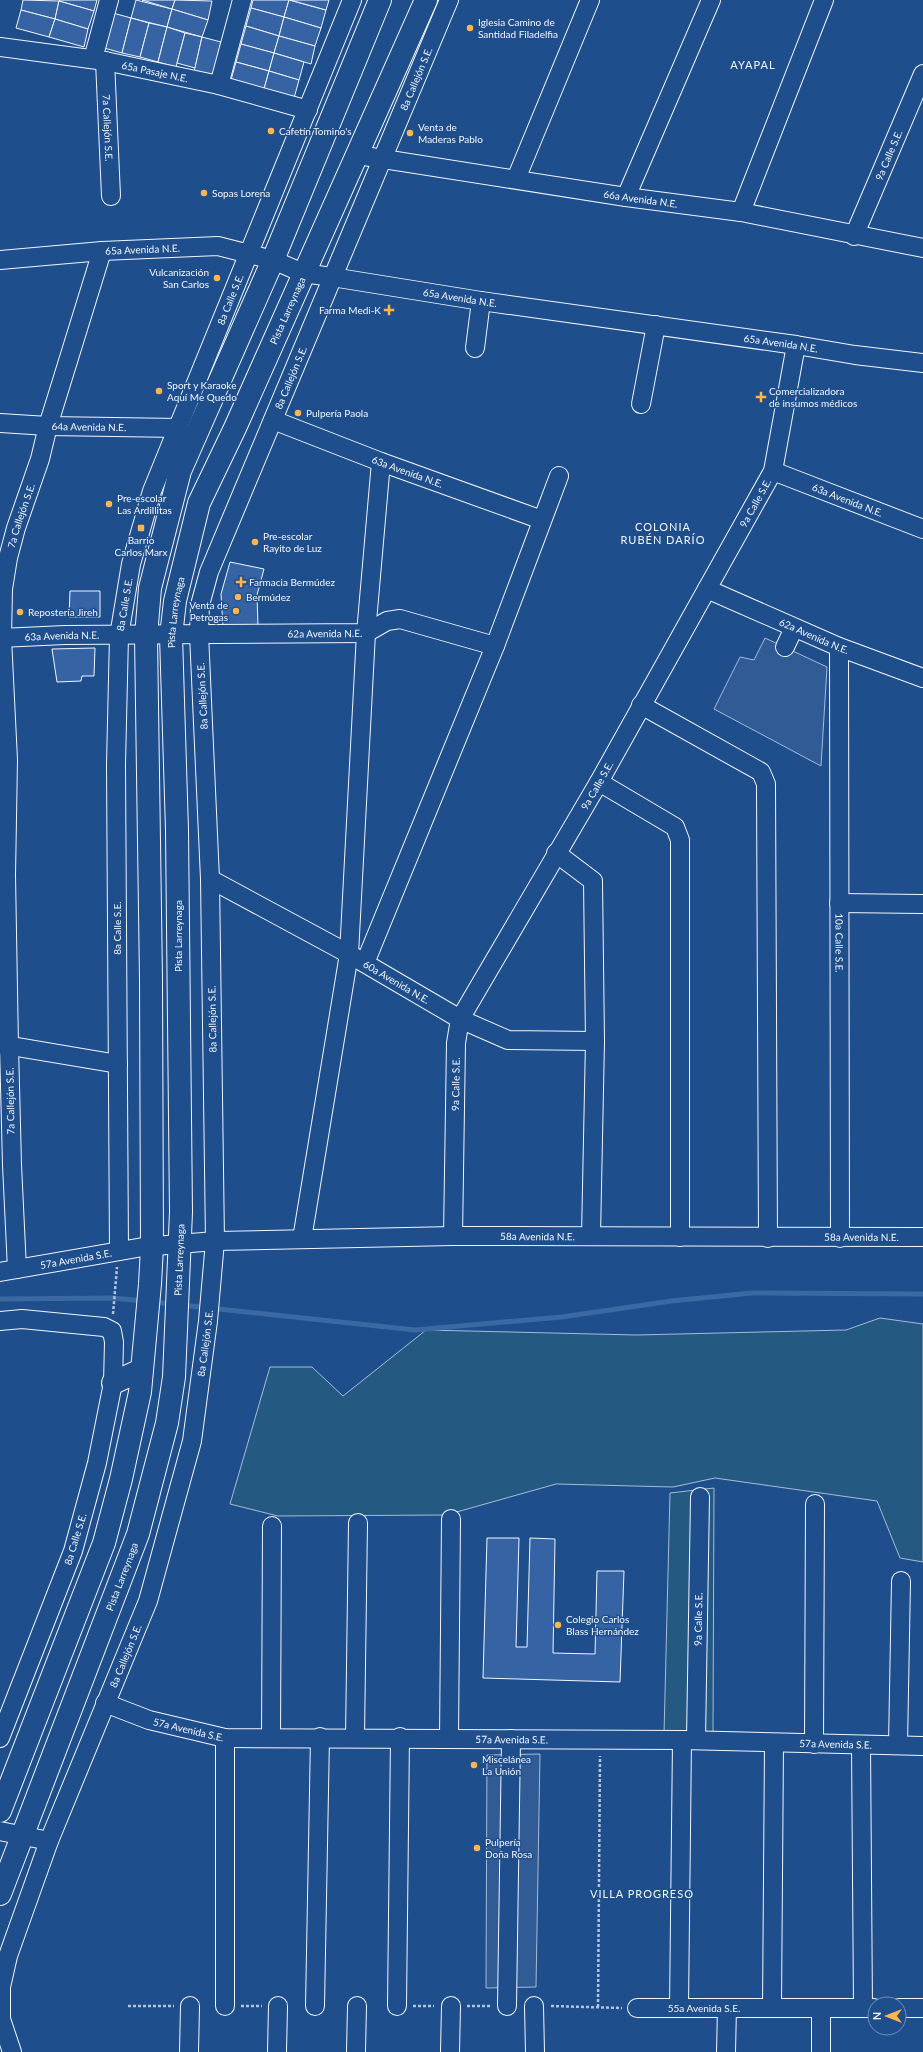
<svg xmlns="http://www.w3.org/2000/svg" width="923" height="2052" font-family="Lato,sans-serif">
<rect width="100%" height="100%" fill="#1f4e8c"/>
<g fill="#245a82" stroke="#a8bbd7">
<polygon points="880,1318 923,1324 923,1562 900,1558 877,1501 715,1478 673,1487 556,1484 446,1515 278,1516 230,1504 270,1367 312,1367 343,1396 426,1330 636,1335 846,1330"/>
<polygon points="714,1488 713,1734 664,1734 670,1493"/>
</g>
<g fill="#305b95" stroke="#a8bbd7">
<polygon points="765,638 827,667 821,766 714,709 740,657 754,660"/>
<polygon points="540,1754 536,1987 486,1988 487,1755"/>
</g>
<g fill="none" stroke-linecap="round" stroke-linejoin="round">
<g stroke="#3b69a3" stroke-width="5">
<polyline points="0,1299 113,1298 144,1301"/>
<polyline points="154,1302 171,1304"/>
<polyline points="181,1305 415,1330 562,1317 671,1301 752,1293 923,1294"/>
</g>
</g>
<g fill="#3563a3" stroke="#f2f6ff">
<polygon points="23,0 59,1 55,19 21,10"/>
<polygon points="60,0 97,0 94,11 59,1"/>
<polygon points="136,0 172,9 167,27 131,18"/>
<polygon points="142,0 175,0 172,9"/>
<polygon points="175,0 212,1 208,20 172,9"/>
<polygon points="253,0 289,0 284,17 251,8"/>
<polygon points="289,0 326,10 321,28 284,17"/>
<polygon points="290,0 329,0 326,10"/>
<polygon points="59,1 94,11 88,29 55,19"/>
<polygon points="251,8 284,17 279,36 246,26"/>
<polygon points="172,9 208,20 202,37 167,27"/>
<polygon points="21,10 55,19 49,37 16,28"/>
<polygon points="113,13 131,18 122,53 104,48"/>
<polygon points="284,17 321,28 315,46 279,36"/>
<polygon points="131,18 149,23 140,57 122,53"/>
<polygon points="55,19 88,29 84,47 49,37"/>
<polygon points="149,23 167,27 158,62 140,57"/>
<polygon points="246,26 279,36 274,53 241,44"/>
<polygon points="167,27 185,33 176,67 158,62"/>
<polygon points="185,33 202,37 195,68 177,63"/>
<polygon points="279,36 315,46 311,64 274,53"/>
<polygon points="202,37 221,42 213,76 194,72"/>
<polygon points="241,44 274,53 269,71 236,62"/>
<polygon points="274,53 304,62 299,80 269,71"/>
<polygon points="236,62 269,71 264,89 231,80"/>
<polygon points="269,71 299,80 294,98 264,89"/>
<polygon points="230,562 264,569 257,595 258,626 223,627 221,594"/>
<polygon points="70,591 100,591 100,617 69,617"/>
<polygon points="95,648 94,676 82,676 81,681 57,682 52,649"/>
<polygon points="487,1538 519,1538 516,1647 527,1647 530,1538 555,1539 553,1653 595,1654 597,1571 624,1571 620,1682 483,1678"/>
</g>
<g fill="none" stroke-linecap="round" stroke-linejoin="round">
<g stroke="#f2f6ff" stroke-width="20">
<g id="minor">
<path id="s1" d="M0,47L105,61L219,85L308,110"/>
<polyline points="93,59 109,0"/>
<path id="s2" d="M105,61L111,196"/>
<polyline points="219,85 242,0"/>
<path id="s3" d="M358,155L626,197L741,212L923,248"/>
<polyline points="516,179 590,0"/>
<polyline points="626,197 711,0"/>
<polyline points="741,212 824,0"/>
<path id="s4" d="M854,236L923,74"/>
<path id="s5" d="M0,260L102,251L218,246L273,260L303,273L332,277L481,301L796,345L855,355L923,363"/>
<polyline points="475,348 481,301"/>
<polyline points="641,404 656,325"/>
<path id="s6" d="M273,420L381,462L542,520"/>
<path id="s7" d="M0,423L48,426L179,428"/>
<path id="s8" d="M773,471L923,529"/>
<path id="s9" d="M707,589L839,647L923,678"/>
<path id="s10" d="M0,638L65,635L366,633L387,621L400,619L495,646"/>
<polyline points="785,647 794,628"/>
<path id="s11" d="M839,647L840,1238"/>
<polyline points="641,705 761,772 766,784 768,1238"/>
<polyline points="599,782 675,827 680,840 680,1237"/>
<polyline points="556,853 593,881 595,1041 591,1236"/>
<path id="s12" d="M210,879L349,954L460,1019L508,1040L595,1041"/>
<polyline points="839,903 923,904"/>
<polyline points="365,963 495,646 559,476"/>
<polyline points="0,1044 118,1064"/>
<path id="s13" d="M453,1236L456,1043L460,1019L599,782L773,471L796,345"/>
<polyline points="302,1239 349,954 366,633 381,462"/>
<path id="s14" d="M119,1251L116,764L119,636L131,564L152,491L352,0"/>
<path id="s15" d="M17,1269L12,1165L9,1046L6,875L8,760L2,638L3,589L8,558L16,528L40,459L48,426L102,251"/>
<path id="s16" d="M0,1272L143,1247L215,1241L453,1236L923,1237"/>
<polyline points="0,1321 22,1319 104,1327 112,1331 114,1342 113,1383 97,1463 73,1551 0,1738"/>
<path id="s17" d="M105,1703L149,1720L225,1738L682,1740L923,1746"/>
<polyline points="355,1737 358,1523"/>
<polyline points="225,1738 225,2006"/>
<polyline points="271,1738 272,1526"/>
<polyline points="449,1738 451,1519"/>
<path id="s18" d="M696,1740L700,1497"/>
<polyline points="814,1744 815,1504"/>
<polyline points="861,1745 863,2008"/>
<polyline points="898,1745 901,1581"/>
<polyline points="0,1831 49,1841"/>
<polyline points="315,2006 320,1737"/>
<polyline points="397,2006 400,1737"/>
<polyline points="507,2006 511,1739"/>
<polyline points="534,2006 535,2052"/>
<path id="s19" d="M637,2008H874"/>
<polyline points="679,2008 682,1740"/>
<polyline points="772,2008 774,1743"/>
<polyline points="899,2008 923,2008"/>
<path id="s20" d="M12,2052L1,2019V1987L8,1956L49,1841L148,1601L192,1441L208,1321L215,1241L210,879L199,634L200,605L209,572L449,0"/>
<polyline points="189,2052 190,2006"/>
<polyline points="277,2052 278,2006"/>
<polyline points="356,2052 357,2006"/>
<polyline points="450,2052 451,2006"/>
<polyline points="726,2052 727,2008"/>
<polyline points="821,2052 821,2008"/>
</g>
</g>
<g stroke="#f2f6ff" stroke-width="24">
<g id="major">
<polyline points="113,1383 141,1370"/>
<polyline points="0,1811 104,1543 121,1479 140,1392 150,1284 152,1247 151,979 146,636 150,588 180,471 273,260 380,0"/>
<path id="s21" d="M0,1894L138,1534L167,1423L174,1377L181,1212L177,830L171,636L175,601L199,503L235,428L426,0"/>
</g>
</g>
<g stroke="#b3c4dc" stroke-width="2.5" stroke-dasharray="3 2" stroke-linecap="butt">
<polyline points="113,1314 117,1267"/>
<polyline points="128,2006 174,2006"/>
<polyline points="241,2006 262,2006"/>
<polyline points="413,2006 434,2006"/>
<polyline points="467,2006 490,2006"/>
<polyline points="551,2006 622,2008"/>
<polyline points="598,2007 600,1756"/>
</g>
<use href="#minor" stroke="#1f4e8c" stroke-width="18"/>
<use href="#major" stroke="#1f4e8c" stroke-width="22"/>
</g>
<g fill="#ffb74d" stroke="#1f4e8c" stroke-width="1.5">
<circle cx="470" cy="28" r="4"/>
<circle cx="271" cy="131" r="4"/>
<circle cx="410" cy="133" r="4"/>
<circle cx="204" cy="193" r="4"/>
<circle cx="217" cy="278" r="4"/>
<path d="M387 304h4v4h4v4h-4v4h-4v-4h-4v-4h4z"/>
<circle cx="159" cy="391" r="4"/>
<path d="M759 391h4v4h4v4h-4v4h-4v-4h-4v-4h4z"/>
<circle cx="298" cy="413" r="4"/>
<circle cx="109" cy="504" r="4"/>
<rect x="137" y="524" width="8" height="8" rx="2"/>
<circle cx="255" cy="542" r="4"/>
<path d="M239 576h4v4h4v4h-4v4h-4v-4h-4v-4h4z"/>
<circle cx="238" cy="597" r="4"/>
<circle cx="236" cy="611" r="4"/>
<circle cx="20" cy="612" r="4"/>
<circle cx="558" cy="1625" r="4"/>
<circle cx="474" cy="1765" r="4"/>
<circle cx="477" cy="1848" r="4"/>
</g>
<g text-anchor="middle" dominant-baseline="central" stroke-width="3" stroke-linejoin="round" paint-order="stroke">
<g font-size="10" fill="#f2f6ff" stroke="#1f4e8c" text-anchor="start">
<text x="478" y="22">Iglesia Camino de<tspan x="478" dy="12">Santidad Filadelfia</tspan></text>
<text x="418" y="127">Venta de<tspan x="418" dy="12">Maderas Pablo</tspan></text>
<text x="279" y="131">Cafetín Tomino's</text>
<text x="212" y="193">Sopas Lorena</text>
<text x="209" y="272" text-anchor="end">Vulcanización<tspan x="209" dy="12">San Carlos</tspan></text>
<text x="381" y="310" text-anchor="end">Farma Medi-K</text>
<text x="167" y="385">Sport y Karaoke<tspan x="167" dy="12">Aquí Me Quedo</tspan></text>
<text x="769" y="391">Comercializadora<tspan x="769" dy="12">de insumos médicos</tspan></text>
<text x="306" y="413">Pulpería Paola</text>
<text x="117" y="498">Pre-escolar<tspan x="117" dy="12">Las Ardillitas</tspan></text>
<text x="263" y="536">Pre-escolar<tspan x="263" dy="12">Rayito de Luz</tspan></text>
<text x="141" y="540" text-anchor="middle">Barrio<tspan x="141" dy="12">Carlos Marx</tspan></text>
<text x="249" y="582">Farmacia Bermúdez</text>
<text x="246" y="597">Bermúdez</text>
<text x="228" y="605" text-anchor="end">Venta de<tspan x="228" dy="12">Petrogas</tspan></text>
<text x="28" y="612">Repostería Jireh</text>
<text x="566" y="1619">Colegio Carlos<tspan x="566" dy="12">Blass Hernández</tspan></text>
<text x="482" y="1759">Miscelánea<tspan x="482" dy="12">La Unión</tspan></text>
<text x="485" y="1842">Pulpería<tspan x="485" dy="12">Doña Rosa</tspan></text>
</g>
<g font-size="10" fill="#f2f6ff" stroke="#1f4e8c">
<text stroke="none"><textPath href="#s1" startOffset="157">65a Pasaje N.E.</textPath></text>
<text stroke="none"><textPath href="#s20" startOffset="2053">8a Callejón S.E.</textPath></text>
<text stroke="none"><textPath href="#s2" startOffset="67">7a Callejón S.E.</textPath></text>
<text stroke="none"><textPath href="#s4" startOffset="88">9a Calle S.E.</textPath></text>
<text stroke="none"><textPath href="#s3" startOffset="286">66a Avenida N.E.</textPath></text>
<text stroke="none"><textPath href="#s5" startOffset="143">65a Avenida N.E.</textPath></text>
<text stroke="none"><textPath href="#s5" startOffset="467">65a Avenida N.E.</textPath></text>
<text stroke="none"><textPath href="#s14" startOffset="971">8a Calle S.E.</textPath></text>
<text stroke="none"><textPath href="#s21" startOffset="1636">Pista Larreynaga</textPath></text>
<text stroke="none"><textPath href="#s5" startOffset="791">65a Avenida N.E.</textPath></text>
<text stroke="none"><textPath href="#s20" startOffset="1729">8a Callejón S.E.</textPath></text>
<text stroke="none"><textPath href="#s7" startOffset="89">64a Avenida N.E.</textPath></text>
<text stroke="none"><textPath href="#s6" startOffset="144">63a Avenida N.E.</textPath></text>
<text stroke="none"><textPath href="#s8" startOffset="80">63a Avenida N.E.</textPath></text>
<text stroke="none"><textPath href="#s13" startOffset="812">9a Calle S.E.</textPath></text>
<text stroke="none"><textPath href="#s15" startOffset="756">7a Callejón S.E.</textPath></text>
<text stroke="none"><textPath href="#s14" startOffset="647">8a Calle S.E.</textPath></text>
<text stroke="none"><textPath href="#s21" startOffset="1312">Pista Larreynaga</textPath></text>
<text stroke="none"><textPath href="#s10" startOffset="325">62a Avenida N.E.</textPath></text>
<text stroke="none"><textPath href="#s10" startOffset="62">63a Avenida N.E.</textPath></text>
<text stroke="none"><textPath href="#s9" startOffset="117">62a Avenida N.E.</textPath></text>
<text transform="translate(202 696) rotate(-93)">8a Callejón S.E.</text>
<text stroke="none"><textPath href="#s13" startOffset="488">9a Calle S.E.</textPath></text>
<text transform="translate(117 928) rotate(-90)">8a Calle S.E.</text>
<text transform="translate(178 936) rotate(-90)">Pista Larreynaga</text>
<text stroke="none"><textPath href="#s11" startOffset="296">10a Calle S.E.</textPath></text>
<text stroke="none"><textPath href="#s12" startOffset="213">60a Avenida N.E.</textPath></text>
<text transform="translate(212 1019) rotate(-91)">8a Callejón S.E.</text>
<text stroke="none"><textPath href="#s13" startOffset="152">9a Calle S.E.</textPath></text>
<text transform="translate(10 1101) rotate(-91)">7a Callejón S.E.</text>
<text stroke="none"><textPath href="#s16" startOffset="540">58a Avenida N.E.</textPath></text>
<text stroke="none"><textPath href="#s16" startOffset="864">58a Avenida N.E.</textPath></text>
<text stroke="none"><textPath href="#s16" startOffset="77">57a Avenida S.E.</textPath></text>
<text stroke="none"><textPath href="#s21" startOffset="664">Pista Larreynaga</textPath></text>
<text stroke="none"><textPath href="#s20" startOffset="745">8a Callejón S.E.</textPath></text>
<text transform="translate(75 1539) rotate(-73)">8a Calle S.E.</text>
<text stroke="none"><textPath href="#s21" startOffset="340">Pista Larreynaga</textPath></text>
<text stroke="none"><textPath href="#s18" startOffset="121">9a Calle S.E.</textPath></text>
<text stroke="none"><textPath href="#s20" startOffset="421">8a Callejón S.E.</textPath></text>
<text stroke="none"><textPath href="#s17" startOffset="88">57a Avenida S.E.</textPath></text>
<text stroke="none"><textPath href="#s17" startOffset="412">57a Avenida S.E.</textPath></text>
<text stroke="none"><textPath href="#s17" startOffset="736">57a Avenida S.E.</textPath></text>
<text stroke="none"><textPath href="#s19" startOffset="67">55a Avenida S.E.</textPath></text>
</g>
<g font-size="11" letter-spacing="1" fill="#f2f6ff" stroke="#1f4e8c">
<text x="753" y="64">AYAPAL</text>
<text x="663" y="526">COLONIA<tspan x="663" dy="13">RUBÉN DARÍO</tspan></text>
<text x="642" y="1893">VILLA PROGRESO</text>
</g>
</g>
<g transform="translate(887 2016) rotate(270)"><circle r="19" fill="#1f4e8c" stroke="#7391ba"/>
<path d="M0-3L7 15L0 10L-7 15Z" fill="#ffb74d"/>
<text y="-6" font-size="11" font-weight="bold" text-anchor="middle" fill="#f2f6ff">N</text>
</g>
</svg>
